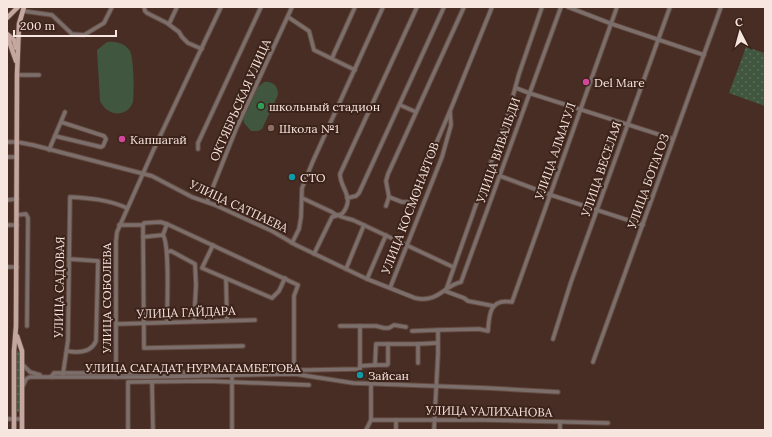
<svg xmlns="http://www.w3.org/2000/svg" width="772" height="437" font-family="Lora,serif">
<defs>
<pattern id="grass-dots" width="8" height="8" patternUnits="userSpaceOnUse"><rect width="8" height="8" fill="#41563f"/><path d="M2 2h.1M6 6h.1" fill="none" stroke="#5d6e5a" stroke-width="1.8" stroke-linecap="round"/></pattern>
</defs>
<rect width="100%" height="100%" fill="#472d23"/>
<g fill="url(#grass-dots)">
<polygon points="746,47 765,53 765,106 729,93"/>
<polygon points="17,351 18,351 20,353 20,412 16,412"/>
</g>
<g fill="#41563f">
<path d="M107,42C115,41 125,43 130,51C134,60 134,92 133,102C126,119 107,116 100,101L97,50Z"/>
<path d="M264,82C273,81 278,86 278,95L262,129L258,131H251L244,123L243,117L257,88Z"/>
</g>
<g fill="none" stroke-linecap="round" stroke-linejoin="round">
<g stroke="#634a41" stroke-width="5.5">
<g id="minor">
<polyline points="144,7 145,11 147,13 167,23 179,32 182,37 188,43 202,49"/>
<polyline points="568,7 612,24 704,55"/>
<polyline points="23,11 52,15 72,34 84,35 104,23 112,7"/>
<polyline points="288,17 309,31 314,50 355,70"/>
<polyline points="169,24 177,7"/>
<polyline points="332,58 355,7"/>
<polyline points="17,75 39,75"/>
<polyline points="516,88 529,93 673,139"/>
<polyline points="400,105 416,112"/>
<polyline points="55,136 101,147 103,146 106,139 104,136 61,122"/>
<path d="M7,142H17L33,145L152,176L192,197L215,205L272,231L296,245L367,279L415,298C439,303 443,286 461,282L561,7"/>
<polyline points="198,149 198,143 261,7"/>
<polyline points="49,150 65,112"/>
<polyline points="7,157 17,157"/>
<polyline points="500,176 551,195 643,225"/>
<polyline points="389,197 402,202 411,202 450,111 492,7"/>
<path d="M302,198L332,212C338,217 346,218 353,220L453,267"/>
<polyline points="347,198 356,196 359,193 444,7"/>
<polyline points="7,200 17,199"/>
<polyline points="207,202 236,129 292,7"/>
<polyline points="386,206 389,197 386,181 388,174 464,7"/>
<polyline points="17,215 26,214 28,218 27,326"/>
<polyline points="7,225 17,225"/>
<polyline points="119,225 143,225 144,223 160,222 167,224"/>
<polyline points="143,225 144,348 243,346"/>
<polyline points="163,235 167,224 298,285 294,296 294,371"/>
<path d="M143,237L163,235C170,245 167,307 167,322"/>
<polyline points="292,243 299,229 301,217 302,188 313,161 383,7"/>
<polyline points="213,245 202,268 272,298 279,291 285,278"/>
<polyline points="167,252 171,251 195,264 196,285 194,321"/>
<path d="M314,254L332,217L342,214C356,197 340,189 340,174L417,7"/>
<polyline points="7,267 17,267"/>
<polyline points="346,269 364,225"/>
<polyline points="226,279 227,320"/>
<polyline points="367,279 386,235"/>
<polyline points="390,288 442,157 451,125 450,112"/>
<polyline points="446,290 508,114 519,74 542,7"/>
<polyline points="445,291 464,298 468,301 494,306"/>
<polyline points="117,324 255,320"/>
<polyline points="340,326 376,326 384,328 389,328 394,325 406,327"/>
<path d="M438,330L479,329L488,331C489,314 490,298 512,302L617,7"/>
<polyline points="412,331 438,330 438,354 434,430"/>
<polyline points="553,339 571,282 670,7"/>
<polyline points="418,344 437,343"/>
<path d="M67,351C78,353 91,353 96,341L98,261L69,259"/>
<polyline points="593,362 721,7"/>
<polyline points="22,364 30,372 40,375"/>
<polyline points="375,365 387,365 388,364 388,344"/>
<polyline points="360,366 375,365 376,344 418,344 418,363"/>
<path d="M63,374L68,340L70,197C91,198 109,200 127,208"/>
<polyline points="232,375 232,430"/>
<polyline points="51,377 54,373 160,373 360,369 360,326"/>
<polyline points="116,377 116,241 117,232 153,151 221,7"/>
<polyline points="152,382 153,430"/>
<polyline points="23,386 26,379 30,377 148,377 295,374 353,383 487,388 558,392"/>
<polyline points="7,419 22,419"/>
<polyline points="371,420 485,420 608,423"/>
<polyline points="128,430 128,382 208,381 309,385"/>
<polyline points="366,430 371,420 371,384"/>
<polyline points="396,430 396,420"/>
<polyline points="560,430 560,422"/>
</g>
</g>
<g stroke="#634a41" stroke-width="6">
<g id="major">
<polyline points="7,18 18,7"/>
<polyline points="7,34 14,40 16,48"/>
<polyline points="7,39 9,41 16,61"/>
<polyline points="17,336 22,351 22,430"/>
<polyline points="14,430 14,351 16,326 17,75 19,24 24,7"/>
</g>
</g>
<use href="#minor" stroke="#7c6e6a" stroke-width="3.5"/>
<use href="#major" stroke="#c4a79f" stroke-width="4.5"/>
</g>
<g fill="#d1479c" stroke="#3c231a" stroke-width="1.5">
<circle cx="586" cy="82" r="4"/>
<circle cx="122" cy="139" r="4"/>
</g>
<circle fill="#2e9e5b" stroke="#3c231a" stroke-width="1.5" cx="261" cy="106" r="4"/>
<circle fill="#8d6e63" stroke="#3c231a" stroke-width="1.5" cx="271" cy="128" r="4"/>
<g fill="#0f9aa8" stroke="#3c231a" stroke-width="1.5">
<circle cx="292" cy="177" r="4"/>
<circle cx="360" cy="375" r="4"/>
</g>
<g text-anchor="middle" dominant-baseline="central" stroke-width="4" stroke-linejoin="round" paint-order="stroke">
<g font-size="12" fill="#f7e5df" stroke="#3c231a" text-anchor="start">
<text x="594" y="82">Del Mare</text>
<text x="269" y="106">школьный стадион</text>
<text x="279" y="128">Школа №1</text>
<text x="130" y="139">Капшагай</text>
<text x="300" y="177">СТО</text>
<text x="368" y="375">Зайсан</text>
</g>
<g font-size="12" fill="#f7e5df" stroke="#3c231a">
<text transform="translate(240 100) rotate(-66)">ОКТЯБРЬСКАЯ УЛИЦА</text>
<text transform="translate(498 150) rotate(-71)">УЛИЦА ВИВАЛЬДИ</text>
<text transform="translate(555 151) rotate(-71)">УЛИЦА АЛМАГУЛ</text>
<text transform="translate(601 169) rotate(-71)">УЛИЦА ВЕСЕЛАЯ</text>
<text transform="translate(648 181) rotate(-70)">УЛИЦА БОТАГОЗ</text>
<text transform="translate(239 206) rotate(25)">УЛИЦА САТПАЕВА</text>
<text transform="translate(410 208) rotate(-69)">УЛИЦА КОСМОНАВТОВ</text>
<text transform="translate(59 287) rotate(-89)">УЛИЦА САДОВАЯ</text>
<text transform="translate(106 298) rotate(-90)">УЛИЦА СОБОЛЕВА</text>
<text transform="translate(186 312) rotate(-2)">УЛИЦА ГАЙДАРА</text>
<text x="193" y="367">УЛИЦА САГАДАТ НУРМАГАМБЕТОВА</text>
<text transform="translate(489 411) rotate(1)">УЛИЦА УАЛИХАНОВА</text>
</g>
</g>
<rect width="772" height="437" fill="none" stroke="#f7e5df" stroke-width="16"/>
<g transform="translate(740 32) rotate(354)" stroke="#3c231a" stroke-width="3" paint-order="stroke">
<path d="M0-3L7 15L0 10L-7 15Z" fill="#f7e5df"/>
<text y="-6" font-size="11" font-weight="bold" text-anchor="middle" fill="#f7e5df">С</text>
</g>
<path d="M14 30v6h102v-6" fill="none" stroke="#f7e5df" stroke-width="2"/>
<text x="20" y="30" font-size="12" fill="#f7e5df" stroke="#3c231a" stroke-width="3" paint-order="stroke">200 m</text>
</svg>
